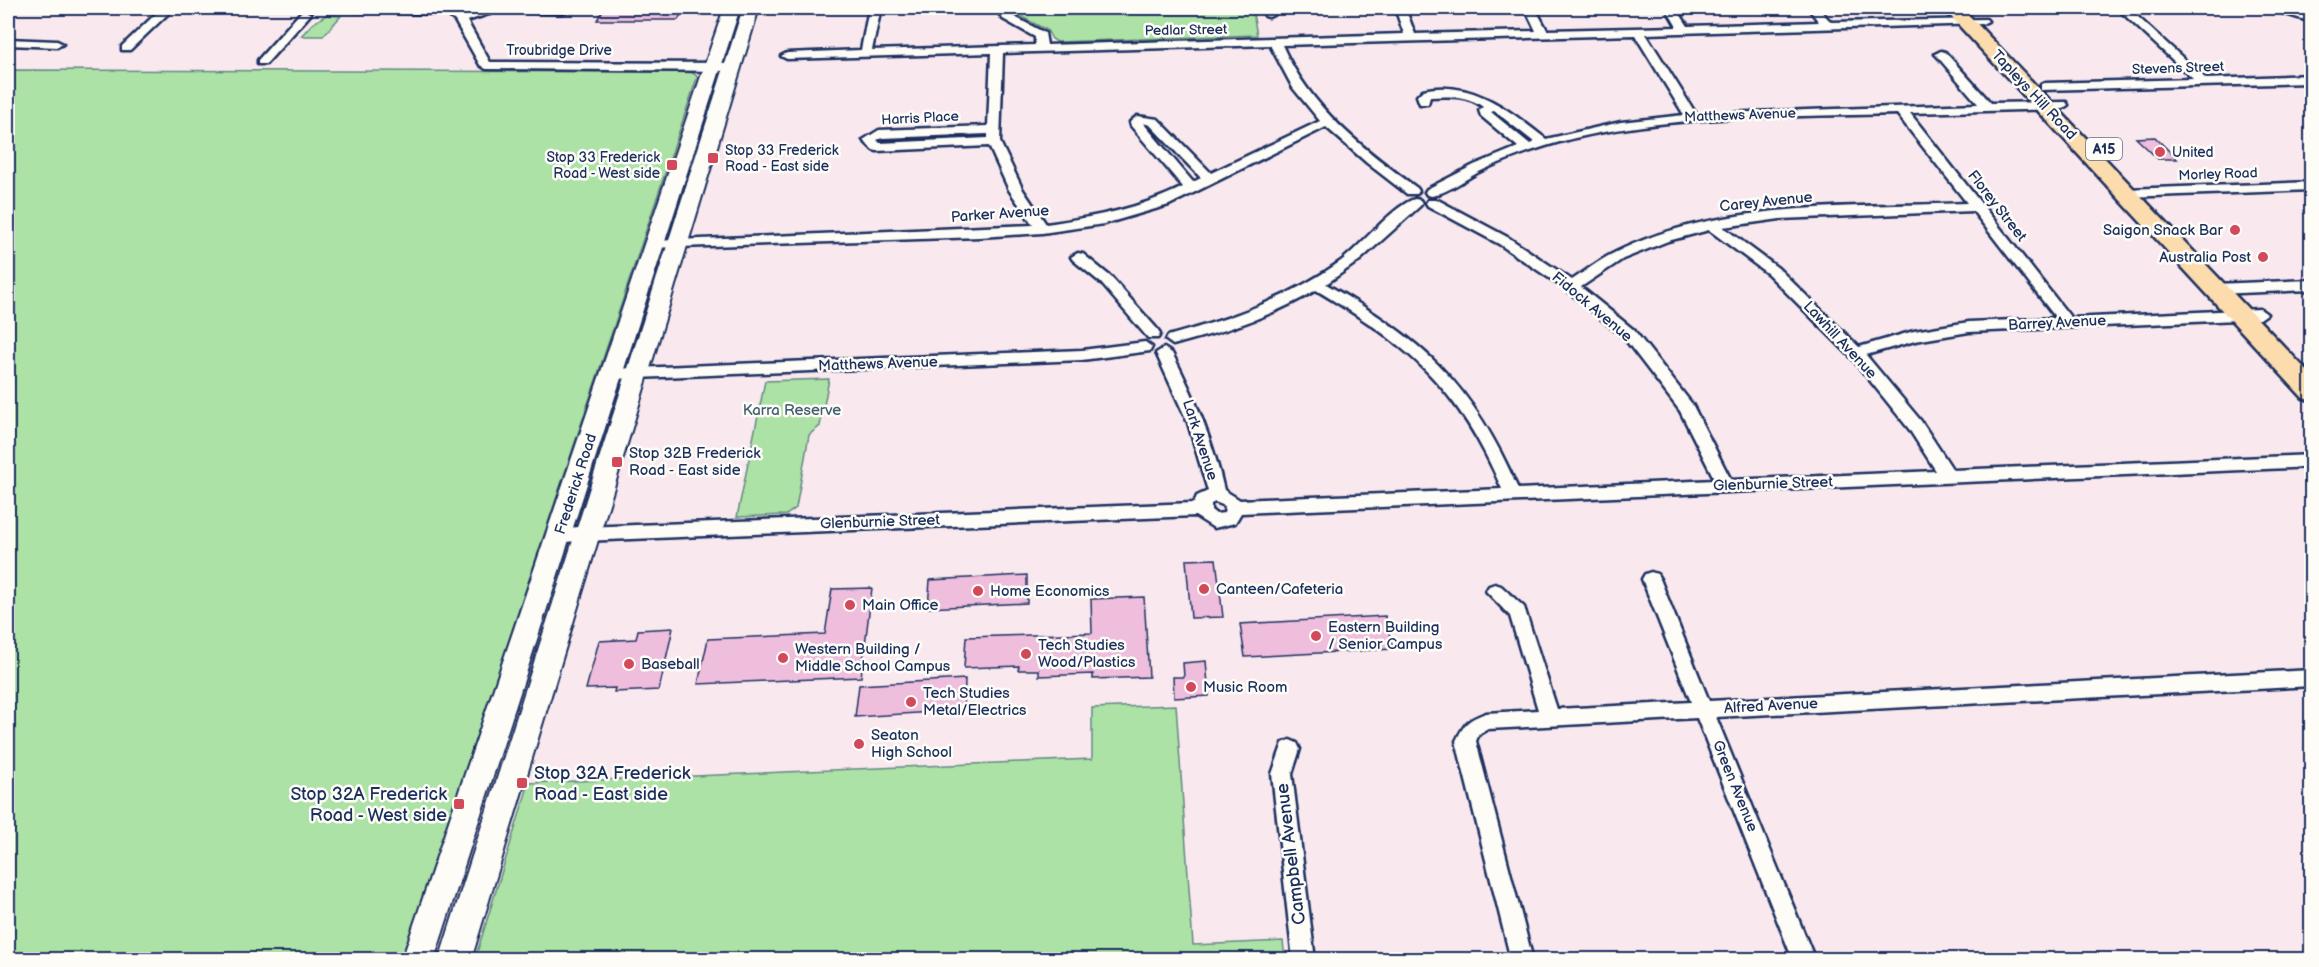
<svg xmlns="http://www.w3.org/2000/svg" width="2319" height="967" font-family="'Balsamiq Sans',sans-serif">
<rect width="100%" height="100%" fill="#f9e9ef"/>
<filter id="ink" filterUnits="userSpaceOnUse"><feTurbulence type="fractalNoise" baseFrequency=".0167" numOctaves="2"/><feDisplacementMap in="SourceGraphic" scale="12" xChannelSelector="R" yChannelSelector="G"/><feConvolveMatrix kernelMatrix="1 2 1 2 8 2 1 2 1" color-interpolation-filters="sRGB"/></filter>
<g filter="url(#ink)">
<g fill="#ace2a5" stroke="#648882" stroke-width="1.5">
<polygon points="1014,8 1252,8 1257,35 1057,42 1052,39 1047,30 1014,13"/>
<polygon points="326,15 341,16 323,36 301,36 312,24"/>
<polygon points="8,70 691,72 696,75 697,78 402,959 8,959"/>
<polygon points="829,379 820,426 809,435 796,508 786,515 737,517 765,381"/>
<polygon points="1176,705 1193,945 1283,941 1285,959 475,959 529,783 1092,759 1092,708"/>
</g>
<g fill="#efbedd" stroke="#1b2f5e" stroke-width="1.5">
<polygon points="604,8 685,8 678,20 597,20"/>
<polygon points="2155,137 2177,159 2158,159 2136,138"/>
<polygon points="1216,559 1223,617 1191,618 1186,560"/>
<polygon points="1027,575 1027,603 928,608 930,580"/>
<polygon points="872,588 861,677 698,684 708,639 825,634 832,589"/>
<polygon points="1144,597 1149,677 1093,679 1093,674 1039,676 1039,670 1018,670 1019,666 964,668 966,637 1092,633 1091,599"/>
<polygon points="1385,616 1393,649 1245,657 1240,624"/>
<polygon points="673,628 659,690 614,692 615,688 586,689 599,641 636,639 638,630"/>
<polygon points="1206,661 1209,696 1174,698 1173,677 1184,677 1183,663"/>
<polygon points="965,679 964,710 855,717 859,685"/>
</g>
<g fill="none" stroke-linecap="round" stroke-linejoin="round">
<g stroke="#1b2f5e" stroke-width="5">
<g id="street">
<polygon points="162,8 174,8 130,50 122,50 122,46"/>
<polygon points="323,8 450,8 462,15 488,8 576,8 575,10 561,13 495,12 467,21 490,62 732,63 738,67 732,71 486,69 480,65 455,21 447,14 329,11"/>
<path d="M869,8H881L872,50L1035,45V37L1003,19L995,8H1005L1011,15L1045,33L1047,45L1404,34L1395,8H1405L1415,34L1536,31L1525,8H1535L1547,30L1677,27L1666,8H1676L1688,26L1819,22L1808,8H1818L1831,22L1986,19L1988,21L1982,24L1646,34L1696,114L1978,104L1937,56L1935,54L1941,51L1945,52L1991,103L2066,102L2068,105L2062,109L1910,113L2071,318L2260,309L2267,314L2260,319L1969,332L1915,341L1866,355L1921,421L1953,470L2312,455V467L1241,513L1235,523L1214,528L1195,516L559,542L553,540L550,535L553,530L559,528L1194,503L1197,496L1208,491L1188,423L1156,353L1164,348L1172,353C1195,397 1213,442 1224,490L1240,500L1502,489C1459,388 1409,345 1316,290C1272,317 1222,332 1173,345L1166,340L1168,336C1230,319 1288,299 1341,261C1360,247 1395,204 1415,199L1420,200L1422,203L1420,206L1360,260L1326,284C1423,340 1473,384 1518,489L1715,480L1680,411L1624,338L1567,290L1499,244L1428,206L1426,203L1428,200H1438L1509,238L1572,280C1586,271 1599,260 1614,253C1718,200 1853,208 1967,203L1897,114C1790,117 1680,114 1575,138C1543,146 1510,157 1481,171C1465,179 1449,192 1432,196L1427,195L1425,192L1427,189L1474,165L1518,147L1481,116L1479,110L1483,107C1468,95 1448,96 1430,97L1428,104H1420L1417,96L1423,90C1472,79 1510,111 1546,139L1621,122L1684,115L1635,35L1282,45C1310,108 1362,148 1417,188L1419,191L1417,194H1407L1367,163L1326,127L1169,205L1104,224L1042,233L980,237L648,248L646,245L648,242L653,241L1033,225L1009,190L989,146L877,151L873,150L863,140L879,130L988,126L991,53L787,59L781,56L787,53L861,50ZM1270,45L1293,88L1320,121L1211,173L1158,119L1137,116L1130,122L1131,126L1183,187C1139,209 1094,217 1046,224L1023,190L1000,142L1003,53ZM1494,111L1497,113L1534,142L1530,144L1491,112ZM1143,123L1150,125L1201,178L1193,182ZM988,134V138L880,143L877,140L882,138ZM1973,211L2056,318L1969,322L1914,331L1859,347L1778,268L1723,227L1780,219ZM1709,230L1768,274L1851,357L1909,429L1936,471L1731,480L1692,404L1634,330L1581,287L1623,259L1668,241ZM1215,502L1225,506L1224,513L1216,514L1211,510V504Z"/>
<polygon points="1261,8 1272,8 1275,14 1269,17 1265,16"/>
<polygon points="2117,8 2128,8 2206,79 2312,75 2312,83 2041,90 2041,84 2045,83 2193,79"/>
<polygon points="2265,8 2282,8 2312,15 2312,22"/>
<polygon points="305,11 311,14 309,16 266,64 258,64 258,60 301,12"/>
<polygon points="8,39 57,41 63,44 57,47 8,45"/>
<polygon points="2312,182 2312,190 2126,197 2119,193 2126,189"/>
<polygon points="1078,253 1083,254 1111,277 1158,330 1160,334 1158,338 1148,338 1101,283 1073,260 1071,257"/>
<polygon points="2312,280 2312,290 2215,294 2208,289 2215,284"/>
<polygon points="1145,342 1152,347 1150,351 1082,360 612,379 607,378 604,374 607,370 612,369 1082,350"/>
<path d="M1651,572L1657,574L1660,579L1709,701L2312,670V686L1716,717L1815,960H1793L1697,718L1488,729L1479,734L1476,741L1533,960H1511L1456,741C1465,723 1467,720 1486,713L1538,710L1510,616L1486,591L1489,586L1495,584L1501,586L1524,607L1557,709L1691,702L1642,579L1645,574Z"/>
<polygon points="1290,740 1297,743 1300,749 1292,774 1315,960 1293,960 1272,774 1283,743"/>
</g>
</g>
<g stroke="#1b2f5e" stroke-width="4">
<g id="secondary">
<polygon points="724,8 740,8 434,960 402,960"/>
<polygon points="743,8 759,8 471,960 439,960"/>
</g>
</g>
<g stroke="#1b2f5e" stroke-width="5">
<polygon id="primary" points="1943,8 1962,8 2312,376 2312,401 2303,398"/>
</g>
<use href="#street" fill="#fdfcf7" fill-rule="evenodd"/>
<use href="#secondary" fill="#fdfcf7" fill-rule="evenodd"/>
<use href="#primary" fill="#fcdcac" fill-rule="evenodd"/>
</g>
</g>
<g fill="#d1495b" stroke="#fdfcf7" stroke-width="2">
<circle cx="2160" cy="152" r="6"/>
<rect x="707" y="152" width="12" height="12" rx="3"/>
<rect x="666" y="159" width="12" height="12" rx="3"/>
<circle cx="2235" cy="230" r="6"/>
<circle cx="2263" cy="257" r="6"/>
<rect x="611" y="456" width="12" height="12" rx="3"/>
<circle cx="1204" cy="589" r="6"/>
<circle cx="978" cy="591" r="6"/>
<circle cx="850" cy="605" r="6"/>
<circle cx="1316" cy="636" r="6"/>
<circle cx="1026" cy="654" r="6"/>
<circle cx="783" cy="658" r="6"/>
<circle cx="629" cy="664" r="6"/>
<circle cx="1191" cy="687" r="6"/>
<circle cx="911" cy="702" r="6"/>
<circle cx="859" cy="744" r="6"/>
<rect x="516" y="777" width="12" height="12" rx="3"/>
<rect x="453" y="798" width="12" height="12" rx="3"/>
</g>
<g text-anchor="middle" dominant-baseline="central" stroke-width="5" stroke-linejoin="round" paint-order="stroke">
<g font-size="14" fill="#1b2f5e" stroke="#fdfcf7">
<text transform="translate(1186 30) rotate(-1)">Pedlar Street</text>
<text x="559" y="50">Troubridge Drive</text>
<text transform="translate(2178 68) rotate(-2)">Stevens Street</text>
<text transform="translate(1740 115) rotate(-2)">Matthews Avenue</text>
<text transform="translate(920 118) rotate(-3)">Harris Place</text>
<text transform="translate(2218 174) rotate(-2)">Morley Road</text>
</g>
<rect fill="#fdfcf7" stroke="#5f6c8c" stroke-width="1.5" x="2086" y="138" width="36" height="22" rx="4.5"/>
<g font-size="14" font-weight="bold" fill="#1b2f5e">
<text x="2104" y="149">A15</text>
</g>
<g font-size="14" fill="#1b2f5e" stroke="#fdfcf7" text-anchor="start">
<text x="725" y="150">Stop 33 Frederick<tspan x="725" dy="16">Road - East side</tspan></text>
<text x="2172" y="152">United</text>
<text x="660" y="157" text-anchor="end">Stop 33 Frederick<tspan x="660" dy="16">Road - West side</tspan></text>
</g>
<g font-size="15" fill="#1b2f5e" stroke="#fdfcf7">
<text transform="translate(2034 95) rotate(47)">Tapleys Hill Road</text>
<text transform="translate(1766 202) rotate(-6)">Carey Avenue</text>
<text transform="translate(1997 206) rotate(52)">Florey Street</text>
<text transform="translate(1000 214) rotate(-4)">Parker Avenue</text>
<text transform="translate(1592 307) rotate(40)">Fidock Avenue</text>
<text transform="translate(2057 323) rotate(-3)">Barrey Avenue</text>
<text transform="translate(1840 340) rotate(47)">Lawhill Avenue</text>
<text transform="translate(878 364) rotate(-2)">Matthews Avenue</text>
<text transform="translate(1200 440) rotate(72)">Lark Avenue</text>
<text transform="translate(576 484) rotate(-72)">Frederick Road</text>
<text transform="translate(1773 484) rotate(-2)">Glenburnie Street</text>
<text transform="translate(880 522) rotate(-2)">Glenburnie Street</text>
<text transform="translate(1771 706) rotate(-3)">Alfred Avenue</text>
<text transform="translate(1735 786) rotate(68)">Green Avenue</text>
</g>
<g font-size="15" fill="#1b2f5e" stroke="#fdfcf7" text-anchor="start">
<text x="2223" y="230" text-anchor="end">Saigon Snack Bar</text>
<text x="2251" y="257" text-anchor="end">Australia Post</text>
<text x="629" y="453">Stop 32B Frederick<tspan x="629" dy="17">Road - East side</tspan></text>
<text x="1216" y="589">Canteen/Cafeteria</text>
<text x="990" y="591">Home Economics</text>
<text x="862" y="605">Main Office</text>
<text x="1328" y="627">Eastern Building<tspan x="1328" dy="17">/ Senior Campus</tspan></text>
<text x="1038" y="645">Tech Studies<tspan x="1038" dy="17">Wood/Plastics</tspan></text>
<text x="795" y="649">Western Building /<tspan x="795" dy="17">Middle School Campus</tspan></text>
<text x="641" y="664">Baseball</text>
<text x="1203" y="687">Music Room</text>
<text x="923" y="693">Tech Studies<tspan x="923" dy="17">Metal/Electrics</tspan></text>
<text x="871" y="735">Seaton<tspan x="871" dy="17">High School</tspan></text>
</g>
<g font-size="15" fill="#3f5c70" stroke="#fdfcf7">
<text x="792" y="410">Karra Reserve</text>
</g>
<g font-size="18" fill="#1b2f5e" stroke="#fdfcf7" text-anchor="start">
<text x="534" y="773">Stop 32A Frederick<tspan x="534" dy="21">Road - East side</tspan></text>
<text x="447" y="794" text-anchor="end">Stop 32A Frederick<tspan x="447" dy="21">Road - West side</tspan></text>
</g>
<g font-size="18" fill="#1b2f5e" stroke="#fdfcf7">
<text transform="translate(1291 854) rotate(-97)">Campbell Avenue</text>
</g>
</g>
<rect width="2319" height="967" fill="none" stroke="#fdfcf7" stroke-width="30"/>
<rect x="15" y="15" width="2289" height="937" fill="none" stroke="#1b2f5e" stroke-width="2" filter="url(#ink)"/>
</svg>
